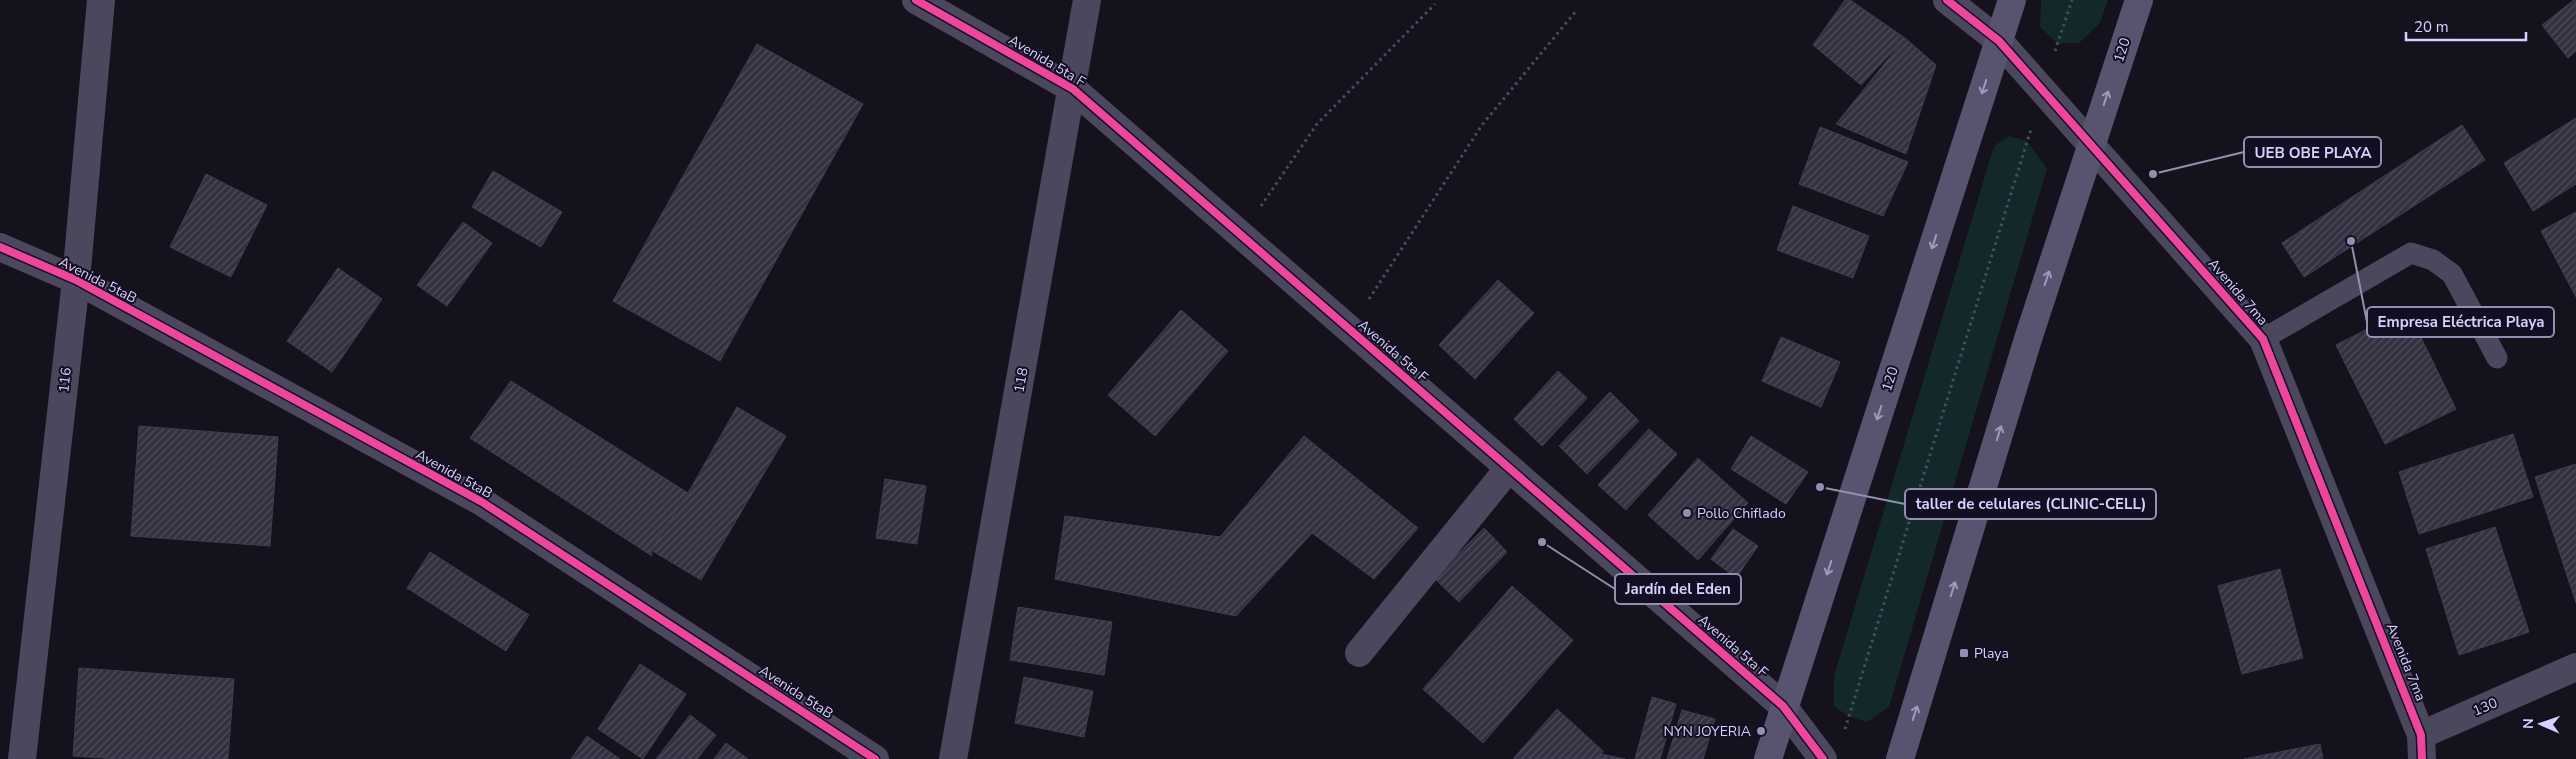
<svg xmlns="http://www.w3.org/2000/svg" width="2576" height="759" font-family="'Nunito Sans',sans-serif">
<defs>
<pattern id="building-hatch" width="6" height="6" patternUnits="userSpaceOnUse" patternTransform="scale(1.25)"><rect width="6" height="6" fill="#34303f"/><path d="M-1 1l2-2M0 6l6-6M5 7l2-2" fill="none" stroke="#514d5c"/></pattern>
</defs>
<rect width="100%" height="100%" fill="#15121d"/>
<g fill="#12282a">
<polygon points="2041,0 2108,0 2100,23 2079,43 2057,43 2040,27"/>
<polygon points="2009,136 2027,141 2047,169 1889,707 1867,722 1848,716 1834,706 1834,676 1994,146"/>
</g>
<g fill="url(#building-hatch)" stroke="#423c51">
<polygon points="1845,0 1850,0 1905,38 1861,85 1813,45"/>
<polygon points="2574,0 2576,0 2576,51 2568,58 2542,25"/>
<polygon points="1905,38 1936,65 1906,154 1836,124"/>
<polygon points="757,44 863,104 720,361 613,301"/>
<polygon points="2576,118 2576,184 2533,211 2504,163"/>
<polygon points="2462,125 2485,160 2304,277 2282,243"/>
<polygon points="1820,127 1908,162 1883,216 1799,184"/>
<polygon points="493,171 562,212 541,247 472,207"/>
<polygon points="206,174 267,205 231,277 170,247"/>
<polygon points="1793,206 1869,236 1853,278 1777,250"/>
<polygon points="2576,212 2576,297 2541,231"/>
<polygon points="463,222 492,243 447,306 417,285"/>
<polygon points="338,268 382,299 332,372 287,341"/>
<polygon points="1498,280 1534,313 1475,379 1439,345"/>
<polygon points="2407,309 2456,409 2385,444 2336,345"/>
<polygon points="1181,310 1228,351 1155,436 1108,395"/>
<polygon points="1781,337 1840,362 1821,407 1762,381"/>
<polygon points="1558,371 1587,398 1542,446 1514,419"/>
<polygon points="511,381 688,493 651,550 652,556 470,438"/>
<polygon points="1610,392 1639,421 1587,474 1559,446"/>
<polygon points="737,407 786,436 701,580 651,550 688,493"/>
<polygon points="139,426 278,437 270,546 131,536"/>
<polygon points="1649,429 1677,454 1626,510 1598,485"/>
<polygon points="2513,434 2533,497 2419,534 2399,472"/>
<polygon points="1304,436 1418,528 1374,579 1312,533 1236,616 1055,579 1065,516 1220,537"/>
<polygon points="1751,436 1808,472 1786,504 1731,469"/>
<polygon points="1698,458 1748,503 1698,560 1648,515"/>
<polygon points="2576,464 2576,603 2535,477"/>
<polygon points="885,479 926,486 917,544 876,538"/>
<polygon points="2495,527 2529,632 2459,655 2426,549"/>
<polygon points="1484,528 1507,552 1459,602 1434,578"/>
<polygon points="1733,529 1758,546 1736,578 1711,559"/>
<polygon points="430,552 529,615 506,651 407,588"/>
<polygon points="2280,569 2303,658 2242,674 2218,586"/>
<polygon points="1512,586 1573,640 1483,743 1423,689"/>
<polygon points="1018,607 1112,622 1104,675 1010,660"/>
<polygon points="640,664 686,694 643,759 598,729"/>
<polygon points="79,668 234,679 228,759 119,759 73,756"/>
<polygon points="1024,677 1093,691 1084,737 1015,723"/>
<polygon points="1652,697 1676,704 1660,759 1635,759"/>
<polygon points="1557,709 1603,751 1601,754 1625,759 1513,759"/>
<polygon points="1682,710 1715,719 1703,759 1667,759"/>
<polygon points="690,715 716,735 697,759 656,759"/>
<polygon points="587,736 620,759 571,759"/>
<polygon points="726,743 748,759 714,759"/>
<polygon points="2320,744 2323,759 2244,759"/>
</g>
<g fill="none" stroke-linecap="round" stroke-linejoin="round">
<g stroke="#45505e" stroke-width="3" stroke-dasharray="2.5 4" stroke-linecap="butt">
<polyline points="2055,51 2072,0"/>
<polyline points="1261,206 1317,124 1435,4"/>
<polyline points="1369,299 1482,125 1576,11"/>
<polyline points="1845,729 2031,129"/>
</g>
<polyline stroke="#4b485e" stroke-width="21" points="2263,339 2411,253 2433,260 2452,274 2497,358"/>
<g stroke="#4b485e" stroke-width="28">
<polyline points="916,0 1073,89 1783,706 1823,759"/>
<polyline points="1947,0 1999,41 2263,339 2421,735 2422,759"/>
<polyline points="0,247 76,280 482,502 875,759"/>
<polyline points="1359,653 1509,468"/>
<polyline points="2421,735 2576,667"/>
<polyline points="22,759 76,280 101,0"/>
<polyline points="953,759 1087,0"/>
</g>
<g stroke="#585470" stroke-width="28">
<polyline points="1768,759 2012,0"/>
<polyline points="1900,759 2028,339 2139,0"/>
</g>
<g stroke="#130e22" stroke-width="11">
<g id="cycleway">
<polyline points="916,0 1073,89 1783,706 1823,759"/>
<polyline points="1947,0 1999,41 2263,339 2421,735 2422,759"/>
<polyline points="0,247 76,280 482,502 875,759"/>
</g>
</g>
<use href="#cycleway" stroke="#ed469a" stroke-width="8"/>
</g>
<defs><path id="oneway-shaft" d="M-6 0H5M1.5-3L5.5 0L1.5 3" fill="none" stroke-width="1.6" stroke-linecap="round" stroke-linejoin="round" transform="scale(1.25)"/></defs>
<g stroke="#9f99be">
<use href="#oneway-shaft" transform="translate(1984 87) rotate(108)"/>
<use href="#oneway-shaft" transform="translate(2106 98) rotate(-72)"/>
<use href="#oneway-shaft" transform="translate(1934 242) rotate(108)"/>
<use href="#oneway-shaft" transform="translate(2047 278) rotate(-72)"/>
<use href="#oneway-shaft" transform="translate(1879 413) rotate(108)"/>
<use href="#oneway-shaft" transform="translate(1999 433) rotate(-73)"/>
<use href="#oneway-shaft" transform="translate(1829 568) rotate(108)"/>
<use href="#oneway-shaft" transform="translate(1953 589) rotate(-73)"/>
<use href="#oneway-shaft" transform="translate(1915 713) rotate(-72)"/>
</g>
<g fill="#948eaf" stroke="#130e22" stroke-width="2">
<circle cx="1687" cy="513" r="5"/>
<rect x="1959" y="648" width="10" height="10" rx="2.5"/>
<circle cx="1761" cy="731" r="5"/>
</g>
<g text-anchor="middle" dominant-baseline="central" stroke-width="4" stroke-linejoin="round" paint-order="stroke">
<g font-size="14" fill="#d9d1fd" stroke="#130e22">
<text transform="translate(2122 50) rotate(-72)">120</text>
<text transform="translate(1047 61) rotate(31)">Avenida 5ta F</text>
<text transform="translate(98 280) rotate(27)">Avenida 5taB</text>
<text transform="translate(2238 292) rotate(49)">Avenida 7ma</text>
<text transform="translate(1393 351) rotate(41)">Avenida 5ta F</text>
<text transform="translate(1890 379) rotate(-72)">120</text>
<text transform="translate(65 380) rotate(-84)">116</text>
<text transform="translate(1021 380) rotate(-80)">118</text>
<text transform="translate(454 474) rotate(29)">Avenida 5taB</text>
<text transform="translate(1733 646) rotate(41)">Avenida 5ta F</text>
<text transform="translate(2406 662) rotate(68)">Avenida 7ma</text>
<text transform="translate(796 692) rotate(33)">Avenida 5taB</text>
<text transform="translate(2485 707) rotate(-23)">130</text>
</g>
<g font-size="14" fill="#d9d1fd" stroke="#130e22" text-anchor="start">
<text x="1697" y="513">Pollo Chiflado</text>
<text x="1974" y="653">Playa</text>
<text x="1751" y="731" text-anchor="end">NYN JOYERIA</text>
</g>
</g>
<path fill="none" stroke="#948eaf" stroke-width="2" d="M2153 174L2244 152M2351 241L2367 322M1820 487L1905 504M1542 542L1615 589"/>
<g fill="#948eaf" stroke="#130e22" stroke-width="2">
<circle cx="2153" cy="174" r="5"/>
<circle cx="2351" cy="241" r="5"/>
<circle cx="1820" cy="487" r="5"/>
<circle cx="1542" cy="542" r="5"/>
</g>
<g fill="#130e22" stroke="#948eaf" stroke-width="2">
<rect x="2244" y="137" width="137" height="30" rx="5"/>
<rect x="2367" y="307" width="187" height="30" rx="5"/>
<rect x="1905" y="489" width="251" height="30" rx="5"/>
<rect x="1615" y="574" width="126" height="30" rx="5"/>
</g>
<g font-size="15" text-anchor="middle" font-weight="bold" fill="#d9d1fd">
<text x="2313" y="158">UEB OBE PLAYA</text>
<text x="2461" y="327">Empresa Eléctrica Playa</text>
<text x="2031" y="509">taller de celulares (CLINIC-CELL)</text>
<text x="1678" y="594">Jardín del Eden</text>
</g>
<g transform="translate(2541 724) rotate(272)" stroke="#130e22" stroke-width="4" paint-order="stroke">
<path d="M0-4L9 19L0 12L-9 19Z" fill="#d9d1fd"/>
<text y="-8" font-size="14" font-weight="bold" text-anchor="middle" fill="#d9d1fd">N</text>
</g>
<path d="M2406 32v8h120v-8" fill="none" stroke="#d9d1fd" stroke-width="2.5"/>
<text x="2414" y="32" font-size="15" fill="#d9d1fd" stroke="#130e22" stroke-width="4" paint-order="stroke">20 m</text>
</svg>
